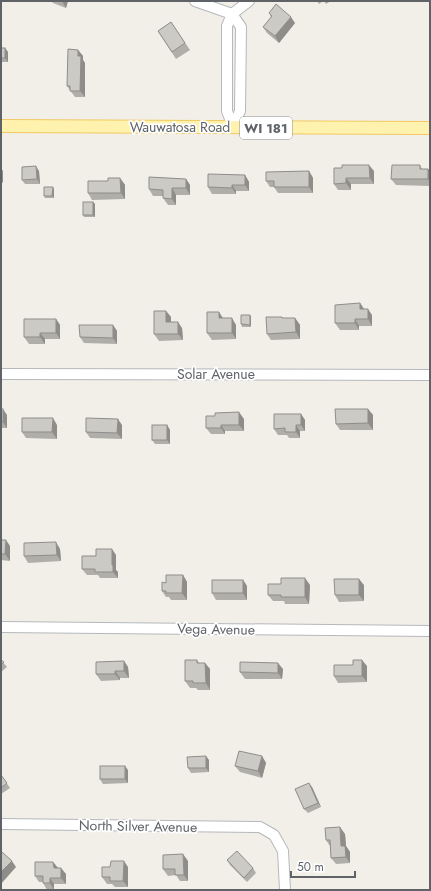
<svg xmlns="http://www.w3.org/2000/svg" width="431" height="891" font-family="Jost,sans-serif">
<rect width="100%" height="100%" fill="#f1efe8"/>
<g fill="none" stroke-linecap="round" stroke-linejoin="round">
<g stroke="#b5b8bc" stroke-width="12">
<g id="minor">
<polyline points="195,1 232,14 241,27 240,111 233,127"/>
<polyline points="233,127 227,111 227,26 232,14 249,1"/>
<polyline points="1,374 430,375"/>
<polyline points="1,627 430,631"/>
<polyline points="1,824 260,827 274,835 283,851 285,890"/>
</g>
</g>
<g stroke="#f2c960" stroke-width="14">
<polyline id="major" points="1,126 430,128"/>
</g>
<use href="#minor" stroke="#fff" stroke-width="10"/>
<use href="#major" stroke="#fff2af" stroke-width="12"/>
</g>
<g fill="#afaea9">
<polygon points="51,1 68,1 66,8 53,3"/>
<polygon points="317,1 323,1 319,4"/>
<polygon points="324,1 331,1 326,4"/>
<polygon points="269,13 295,23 279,43 267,33 263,27 271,17"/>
<polygon points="171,22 190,50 176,59 158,31"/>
<polygon points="1,48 5,48 8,52 8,62 1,62"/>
<polygon points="78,50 83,56 83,60 85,63 85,97 75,97 67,86"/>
<polygon points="420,165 422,169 428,169 430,171 430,186 396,185 391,179"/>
<polygon points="334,168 374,171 374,184 351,184 351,190 338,190 334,184"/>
<polygon points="39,171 40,184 25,184 22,180"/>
<polygon points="309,171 313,178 313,193 278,193 274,187 270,187 266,181"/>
<polygon points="245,175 249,182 249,191 236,191 236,194 212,194 208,187"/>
<polygon points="120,178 125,185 125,199 92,200 88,193"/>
<polygon points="186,179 190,185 190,195 176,195 176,205 168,205 163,198 163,196 153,196 149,189"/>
<polygon points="54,189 54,198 45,198 44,196"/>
<polygon points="93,202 95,204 95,217 84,217 83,215"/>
<polygon points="360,303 364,309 372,315 372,326 359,326 359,330 340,330 335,323"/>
<polygon points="166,311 171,317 171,322 182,328 183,340 159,341 154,334"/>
<polygon points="219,312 223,318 236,325 236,339 212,340 207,333"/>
<polygon points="250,315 251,317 251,327 242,327 241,324"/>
<polygon points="282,317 283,318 295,318 300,325 300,339 271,340 267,334"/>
<polygon points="56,319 60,325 60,339 45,339 45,344 29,344 24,337"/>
<polygon points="113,325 117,331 117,344 84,343 80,337"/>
<polygon points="1,409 7,415 7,428 1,428"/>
<polygon points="368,409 373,415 373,430 340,430 336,424"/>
<polygon points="301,414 305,420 305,431 300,431 300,438 289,438 287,435 278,435 274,429"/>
<polygon points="244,419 244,431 225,431 225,434 211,434 206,428"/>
<polygon points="57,425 57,439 26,438 22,432"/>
<polygon points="122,425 122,439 90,438 86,432"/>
<polygon points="167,425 170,430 170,444 155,444 152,440"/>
<polygon points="1,540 10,546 10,561 1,560"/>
<polygon points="60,549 61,561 28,563 24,556"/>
<polygon points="116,555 116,570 118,572 118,578 100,578 98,575 87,575 82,569"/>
<polygon points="183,575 187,582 187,600 171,600 169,597 166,597 162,591 166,583"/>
<polygon points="243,580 247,586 247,600 216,600 212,593"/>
<polygon points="310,585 309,604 285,604 284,601 273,601 268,595"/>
<polygon points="364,585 364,601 339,602 335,595"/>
<polygon points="1,660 7,667 1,672"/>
<polygon points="197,660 199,663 205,663 210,669 210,690 198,690 196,688 190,688 185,681"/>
<polygon points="124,661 128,667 129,678 120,678 120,680 101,681 96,674"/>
<polygon points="367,666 367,682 338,683 334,676"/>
<polygon points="283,669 282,679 245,679 240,672"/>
<polygon points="262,756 266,763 262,778 240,772 235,766"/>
<polygon points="209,760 209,772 191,773 188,768"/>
<polygon points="128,770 128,783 103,784 100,779"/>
<polygon points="1,775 10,788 1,794"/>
<polygon points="312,787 321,807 308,813 304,809"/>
<polygon points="345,834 346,846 350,852 350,863 336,864 331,858 330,846 326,840"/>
<polygon points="227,860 253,868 256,873 247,882 230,865"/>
<polygon points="188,861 188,881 180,881 176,875 168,876 163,869"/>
<polygon points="53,862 58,868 66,874 66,884 54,884 54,890 47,890 43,883 43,882 39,882 35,876"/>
<polygon points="128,867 128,887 115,887 112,884 107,884 102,877"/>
</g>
<g fill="#8f8d8a">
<polygon points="62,1 68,1 66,8"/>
<polygon points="291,17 295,23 279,43 275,36"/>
<polygon points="5,48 8,52 8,62 5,58"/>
<polygon points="78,50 83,56 83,60 85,63 85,97 80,91"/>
<polygon points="369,165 374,171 374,184 370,178"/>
<polygon points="36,166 39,171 40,184 37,179"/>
<polygon points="1,168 3,171 3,183 1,181"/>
<polygon points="428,169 430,171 430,182 428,179"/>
<polygon points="309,171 313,178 313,193 309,187"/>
<polygon points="245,175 249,182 249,191 245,185"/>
<polygon points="120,178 125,185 125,199 121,193"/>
<polygon points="346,178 351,184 351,190 346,183"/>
<polygon points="186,179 190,185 190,195 186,188"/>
<polygon points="232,185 236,191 236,194 232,188"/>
<polygon points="53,187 54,189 54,198 52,196"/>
<polygon points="172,188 176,195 176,205 172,199"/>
<polygon points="93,202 95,204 95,217 93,215"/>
<polygon points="360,303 364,309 360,309"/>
<polygon points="368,309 372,315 372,326 368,319"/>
<polygon points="166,311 171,317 171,328 166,322"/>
<polygon points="219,312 223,319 219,318"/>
<polygon points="250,315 251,317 251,327 250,325"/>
<polygon points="232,318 236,325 236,339 232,333"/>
<polygon points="295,318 300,325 300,339 296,332"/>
<polygon points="56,319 60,325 60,339 56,333"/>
<polygon points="355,319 359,326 359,330 355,323"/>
<polygon points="178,322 182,328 183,340 178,334"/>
<polygon points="113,325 117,331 117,344 113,338"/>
<polygon points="40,333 45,339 45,344 40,337"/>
<polygon points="3,409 7,415 7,428 3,422"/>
<polygon points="368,409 373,415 373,430 368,423"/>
<polygon points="239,412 244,419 244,431 239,425"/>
<polygon points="301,414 305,420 305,431 301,425"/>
<polygon points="53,418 57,425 57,439 52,432"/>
<polygon points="118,419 122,425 122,439 117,433"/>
<polygon points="167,425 170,430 170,444 167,440"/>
<polygon points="221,425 225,431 225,434 221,428"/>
<polygon points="296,425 300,431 300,438 296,432"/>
<polygon points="6,540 10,546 10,561 5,554"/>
<polygon points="56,542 60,549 61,561 57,555"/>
<polygon points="112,549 116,555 116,570 118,572 118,578 113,572 112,565"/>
<polygon points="183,575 187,582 187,600 182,593"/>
<polygon points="305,578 310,585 309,604 305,597"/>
<polygon points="359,579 364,585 364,601 359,595"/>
<polygon points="243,580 247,586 247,600 243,593"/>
<polygon points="362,660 367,666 367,682 362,676"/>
<polygon points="124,661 128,667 129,678 124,671"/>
<polygon points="205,663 210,669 210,690 206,683"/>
<polygon points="278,663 283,669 282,679 278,673"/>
<polygon points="115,671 120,678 120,680 115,674"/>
<polygon points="206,756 209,760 209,772 206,768"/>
<polygon points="262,756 266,763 262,778 258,771"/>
<polygon points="125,766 128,770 128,783 125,779"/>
<polygon points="309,783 312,787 321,807 318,803"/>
<polygon points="340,827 345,834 346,846 350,852 350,863 346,857 341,846"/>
<polygon points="183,854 188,861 188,881 184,875"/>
<polygon points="12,861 16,867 1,884 1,872"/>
<polygon points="124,861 128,867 128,887 123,881"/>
<polygon points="53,862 58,868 54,868"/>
<polygon points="61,868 66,874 66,884 61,878"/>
<polygon points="50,878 54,884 54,890 50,883"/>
</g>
<g fill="#cccac5" stroke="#8f8d8a">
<polygon points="276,4 291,17 275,36 263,27 272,16 269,13"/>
<polygon points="171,22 185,43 172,52 158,31"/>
<rect x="1" y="48" width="4" height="10"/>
<polygon points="68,49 78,50 78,56 81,56 80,91 70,91 70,86 67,86"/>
<polygon points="342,165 369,165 370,178 346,178 346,183 334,184 334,168 342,168"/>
<polygon points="392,165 420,165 420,169 428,169 428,179 391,179"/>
<polygon points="36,166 37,179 22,180 22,167"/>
<polygon points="309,171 309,187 274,187 274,181 266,181 266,172"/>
<polygon points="208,174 245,175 245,185 232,185 232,188 208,187"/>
<polygon points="149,177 186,179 186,188 172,188 172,199 163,198 163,190 149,189"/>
<polygon points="108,178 120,178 121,193 88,193 88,181 108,181"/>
<polygon points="44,187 53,187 52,196 44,196"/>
<rect x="83" y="202" width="10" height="13"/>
<polygon points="360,303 360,309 368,309 368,319 355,319 355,323 335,323 335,305"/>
<polygon points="154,311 166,311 166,322 178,322 178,334 154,334"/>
<polygon points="207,312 219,312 219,318 232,318 232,333 207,333"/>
<polygon points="241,315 250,315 250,325 241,324"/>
<polygon points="266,317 282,317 282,318 295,318 296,332 267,334"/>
<polygon points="24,319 56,319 56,333 40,333 40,337 24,337"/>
<polygon points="79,325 113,325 113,338 80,337"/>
<rect x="1" y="409" width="2" height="13"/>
<polygon points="335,409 368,409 368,423 336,424"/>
<polygon points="239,412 239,425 221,425 221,428 206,428 206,416 215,416 215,413"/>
<polygon points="274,414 301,414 301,425 296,425 296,432 285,432 285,428 274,429"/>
<polygon points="22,418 53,418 52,432 22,432"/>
<polygon points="86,418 118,419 117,433 86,432"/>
<rect x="152" y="425" width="15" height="15"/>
<polygon points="1,540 6,540 5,554 1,554"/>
<polygon points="56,542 57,555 24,556 24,543"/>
<polygon points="96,549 112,549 112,565 113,565 113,572 95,572 95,569 82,569 82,556 96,556"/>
<polygon points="166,575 183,575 182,593 166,593 166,591 162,591 162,582 166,583"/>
<polygon points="281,578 305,578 305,597 281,597 281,595 268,595 268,584 281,584"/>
<polygon points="334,579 359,579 359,595 335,595"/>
<rect x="212" y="580" width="31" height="13"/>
<polygon points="1,660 4,662 1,665"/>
<polygon points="185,660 197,660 197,663 205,663 206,683 193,683 193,681 185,681"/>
<polygon points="353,660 362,660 362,676 334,676 334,665 353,665"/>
<polygon points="124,661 124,671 115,671 115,674 96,674 96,662"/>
<polygon points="240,662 278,663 278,673 240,672"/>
<polygon points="239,751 262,756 258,771 235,766"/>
<polygon points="206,756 206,768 188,768 187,757"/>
<rect x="100" y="766" width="25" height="13"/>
<polygon points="1,775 7,783 1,788"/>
<polygon points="309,783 318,803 304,809 295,789"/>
<polygon points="340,827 341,846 345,846 346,857 331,858 330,840 326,840 325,828"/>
<polygon points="237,851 253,868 244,878 227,860"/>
<polygon points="2,852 12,861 1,872 1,853"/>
<polygon points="183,854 184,875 175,875 175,869 163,869 163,855"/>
<polygon points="111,861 124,861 123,881 110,881 110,877 102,877 102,867 110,867"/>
<polygon points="35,862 53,862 54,868 61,868 61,878 50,878 50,883 43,883 43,876 35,876"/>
</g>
<g text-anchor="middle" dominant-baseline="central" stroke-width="3.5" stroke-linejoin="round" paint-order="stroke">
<rect fill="#fff" stroke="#8f9295" stroke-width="1" x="240" y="117" width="52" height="22" rx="3"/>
<g font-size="13" font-weight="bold" fill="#5f6368">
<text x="266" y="128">WI 181</text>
</g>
<g font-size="14" fill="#5f6368" stroke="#fff">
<text x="180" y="127">Wauwatosa Road</text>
<text x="216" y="374">Solar Avenue</text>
<text transform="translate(216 629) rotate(1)">Vega Avenue</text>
<text transform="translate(138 826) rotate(1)">North Silver Avenue</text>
</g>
</g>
<rect width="431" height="891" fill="none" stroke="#5f6368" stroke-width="4"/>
<path d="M291 871v6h64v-6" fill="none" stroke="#5f6368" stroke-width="2"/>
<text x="297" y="871" font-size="12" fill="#5f6368" stroke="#ffffff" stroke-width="3" paint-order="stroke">50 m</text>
</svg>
